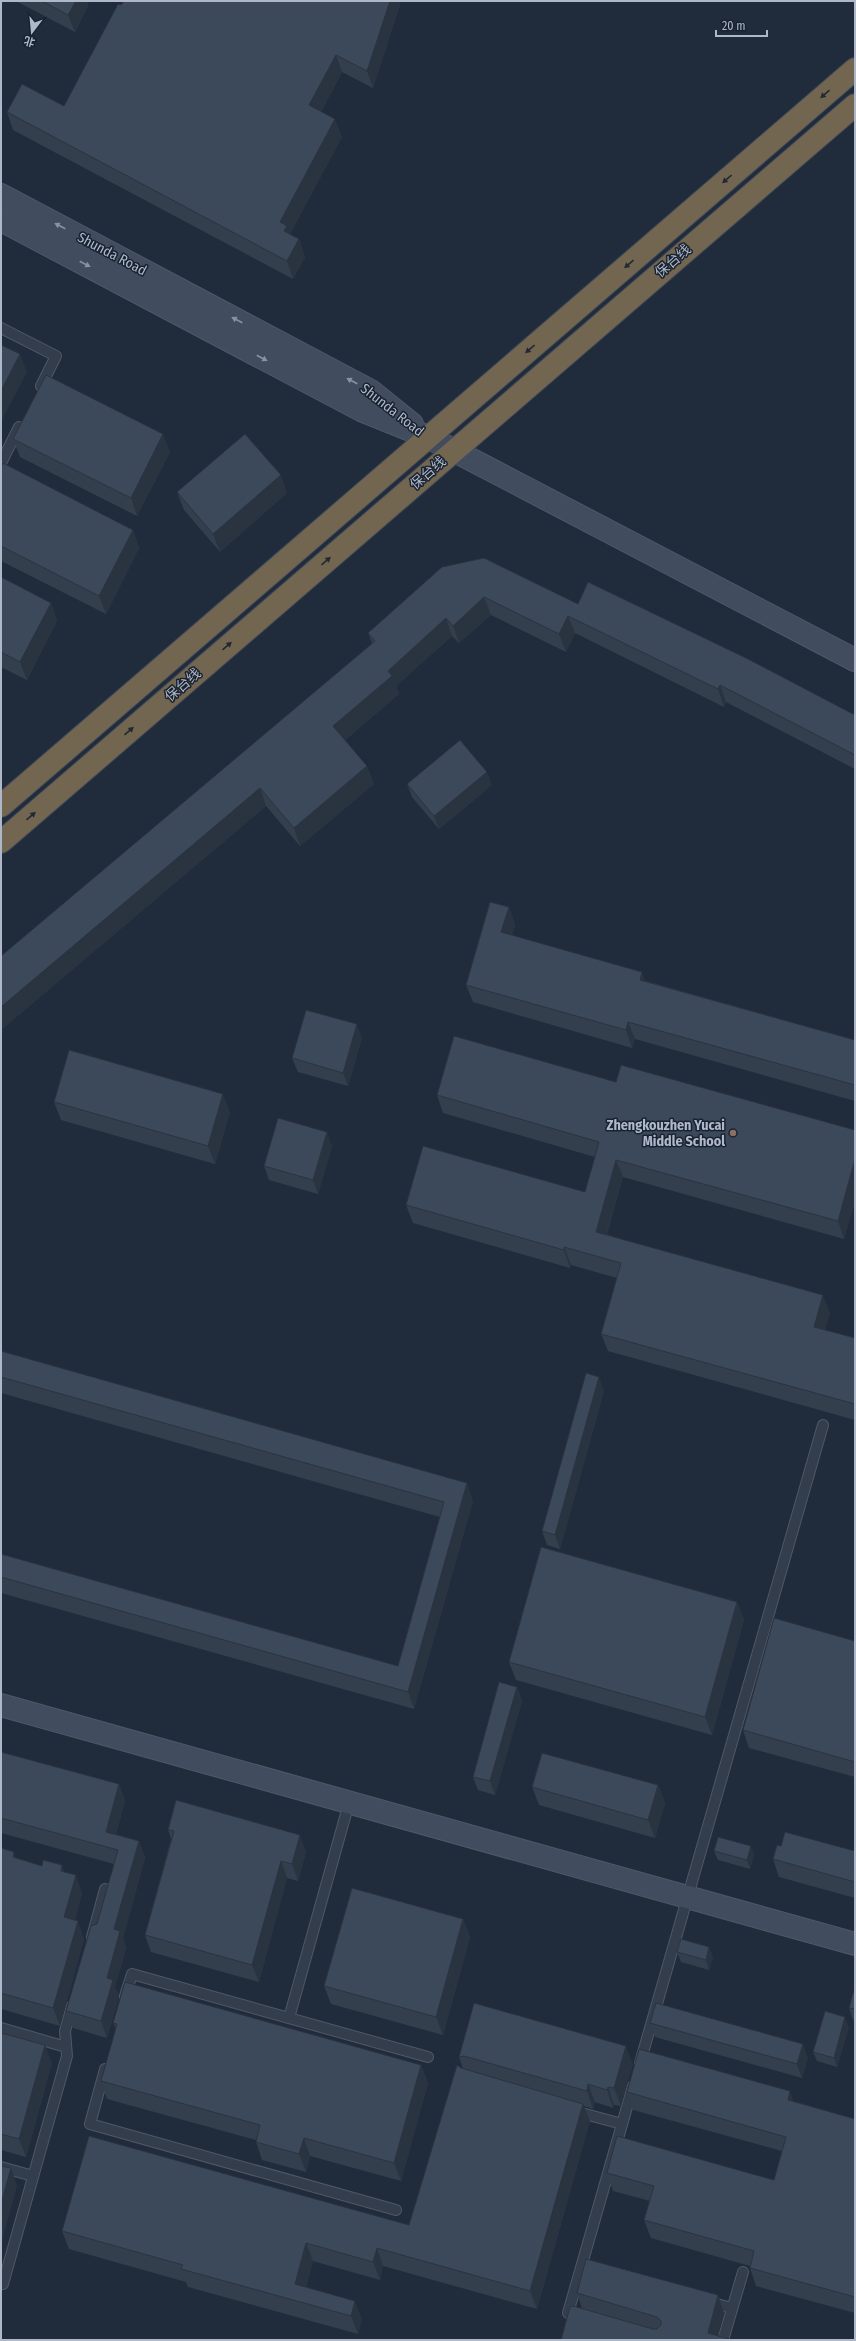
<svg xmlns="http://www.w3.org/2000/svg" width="856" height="2341" font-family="'Fira Sans Condensed','Noto Sans SC',sans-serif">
<rect width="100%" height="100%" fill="#202b3c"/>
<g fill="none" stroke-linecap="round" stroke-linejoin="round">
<g stroke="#4f5867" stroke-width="12">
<g id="lane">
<polyline points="1,328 56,356 41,386"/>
<polyline points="1,463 19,427"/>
<polyline points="92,1937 105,1889"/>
<polyline points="125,1996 132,1974 428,2057"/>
<polyline points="289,2018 349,1803"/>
<polyline points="1,2028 66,2047"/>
<polyline points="640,2063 823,1425"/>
<polyline points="105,2069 90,2124 396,2210"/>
<polyline points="574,2111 622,2124"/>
<polyline points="1,2167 33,2176"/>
<polyline points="3,2284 67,2056 65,2031 72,2006"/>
<polyline points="709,2302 732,2308"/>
<polyline points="581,2317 568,2313 633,2086"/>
<polyline points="723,2340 743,2272"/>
</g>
</g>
<g stroke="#4f5867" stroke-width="24">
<g id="secondary">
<polyline points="1,195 371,391 412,424"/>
<polyline points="1,220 361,410 428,437 855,660"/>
<polyline points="1,1705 855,1944"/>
</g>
</g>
<g stroke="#3f4857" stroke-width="24">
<g id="highway">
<polyline points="1,806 855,69"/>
<polyline points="1,842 855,105"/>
</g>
</g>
<use href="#lane" stroke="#343d4c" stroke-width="10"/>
<use href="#secondary" stroke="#424c5f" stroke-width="22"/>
<use href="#highway" stroke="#736650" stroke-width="22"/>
</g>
<g fill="#343f4e">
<polygon points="16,1 87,1 88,6 75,32"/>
<polygon points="124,1 399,1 400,5 373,88 342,72 321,112 342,137 290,234 291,235 299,239 305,257 293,279 13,130 7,112 64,106"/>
<polygon points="13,439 170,452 137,516 20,457"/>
<polygon points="1,468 133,530 139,548 106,614 1,561"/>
<polygon points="177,492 287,493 220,552 184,510"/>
<polygon points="442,567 578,604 855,715 855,769 726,702 724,707 575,633 566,652 491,615 459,643 452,636 396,686 399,694 345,740 367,766 374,784 300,846 266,806 1,1030 372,643 368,633"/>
<polygon points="1,577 51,603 57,621 27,680 1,667"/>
<polygon points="407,784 492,785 439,829 412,797"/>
<polygon points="509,907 515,925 512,935 646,981 855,1040 855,1101 635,1039 632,1048 473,1002 466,985"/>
<polygon points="362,1038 348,1086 298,1072 292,1058"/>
<polygon points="616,1082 855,1130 855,1200 844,1239 623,1177 607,1234 830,1313 825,1330 855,1338 855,1420 608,1351 601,1334 617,1278 571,1265 570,1268 413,1223 406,1205 585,1192 595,1157 443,1113 437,1095"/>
<polygon points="54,1102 230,1112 215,1164 61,1120"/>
<polygon points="332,1146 318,1194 269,1180 264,1166"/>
<polygon points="1,1351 473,1501 414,1709 1,1593 1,1554 398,1666 440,1517 1,1393"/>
<polygon points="604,1391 560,1549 547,1545 542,1531"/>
<polygon points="737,1602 744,1620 712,1735 516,1680 509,1662"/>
<polygon points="855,1641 855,1777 749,1748 743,1730"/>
<polygon points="517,1687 522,1701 495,1795 478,1790 473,1777"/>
<polygon points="1,1752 119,1784 125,1801 116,1834 139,1841 145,1858 123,1938 126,1948 115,1987 119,1997 107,2038 73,2028 66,2011 97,1924 114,1864 1,1833"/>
<polygon points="658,1785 665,1803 655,1838 539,1805 532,1787"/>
<polygon points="168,1830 306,1852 298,1881 287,1878 259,1982 151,1952 145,1935 171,1839"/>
<polygon points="781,1846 855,1851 855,1898 779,1877 773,1859"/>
<polygon points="1,1848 17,1858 42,1866 62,1865 64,1872 82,1893 75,1920 84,1939 60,2026 1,2009"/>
<polygon points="714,1851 754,1855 750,1869 718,1860"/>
<polygon points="463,1919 470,1937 443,2035 331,2004 324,1986"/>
<polygon points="709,1947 713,1957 709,1970 681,1962 677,1952"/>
<polygon points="855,1987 855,2020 853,2020 849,2008"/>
<polygon points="474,2003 633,2064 621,2106 614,2105 613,2108 595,2102 593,2109 584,2106 590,2121 537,2309 383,2266 380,2280 313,2261 306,2287 362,2319 358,2334 188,2287 186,2282 69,2249 62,2231 409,2225 461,2068 463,2069 459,2057"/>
<polygon points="113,2023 421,2065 428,2083 401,2181 310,2156 306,2172 262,2160 256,2142 256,2140 107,2099 101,2081 116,2029"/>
<polygon points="650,2023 808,2058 802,2078 655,2037"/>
<polygon points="849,2027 837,2067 817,2061 813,2052"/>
<polygon points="1,2033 52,2063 26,2157 1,2150"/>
<polygon points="627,2092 793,2101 855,2119 855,2313 756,2286 750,2268 750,2266 651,2238 644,2220 650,2201 613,2191 607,2173 774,2180 782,2151 633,2110"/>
<polygon points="577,2293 718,2295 724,2313 718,2336 561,2340 582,2309"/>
</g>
<g fill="#2a3340">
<polygon points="76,1 87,1 88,6 75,32 68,15"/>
<polygon points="390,1 399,1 400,5 373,88 367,71"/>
<polygon points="336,55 342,72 315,123 309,105"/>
<polygon points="335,119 342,137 290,234 294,243 291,249 280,222"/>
<polygon points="299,239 305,257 293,279 287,261"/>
<polygon points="20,354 27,372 1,422 1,391"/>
<polygon points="163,434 170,452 137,516 131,498"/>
<polygon points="281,475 287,493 220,552 213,534"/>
<polygon points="133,530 139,548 106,614 99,596"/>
<polygon points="484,597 491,615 459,643 453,626"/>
<polygon points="51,603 57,621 27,680 20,662"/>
<polygon points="568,616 575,633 566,652 559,634"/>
<polygon points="446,618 452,636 396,686 399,694 340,744 333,726 388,671"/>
<polygon points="720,685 726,702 724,707 718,689"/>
<polygon points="367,766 374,784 300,846 294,828"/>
<polygon points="487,772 492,785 439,829 434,816"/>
<polygon points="260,788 266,806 1,1030 1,1007"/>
<polygon points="509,907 515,925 508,950 501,932"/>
<polygon points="642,972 649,990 640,980"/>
<polygon points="628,1022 635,1039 632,1048 626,1030"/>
<polygon points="357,1024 362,1038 348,1086 343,1073"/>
<polygon points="223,1094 230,1112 215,1164 208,1146"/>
<polygon points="327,1132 332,1146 318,1194 313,1180"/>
<polygon points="855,1159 855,1200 844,1239 838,1221"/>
<polygon points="616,1160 623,1177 602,1249 596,1232"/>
<polygon points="564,1247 571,1265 570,1268 564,1250"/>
<polygon points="823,1295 830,1313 821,1345 814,1327"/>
<polygon points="599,1377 604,1391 560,1549 555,1535"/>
<polygon points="467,1483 473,1501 414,1709 408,1692"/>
<polygon points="737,1602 744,1620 712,1735 705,1717"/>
<polygon points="517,1687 522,1701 495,1795 490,1781"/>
<polygon points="119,1784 125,1801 112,1848 106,1832"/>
<polygon points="658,1785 665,1803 655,1838 648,1820"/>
<polygon points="300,1835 306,1852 298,1881 292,1864"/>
<polygon points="139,1841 145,1858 123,1938 126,1948 115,1987 119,1997 107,2038 101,2021 107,1978 114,1929"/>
<polygon points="751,1846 754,1855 750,1869 747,1860"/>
<polygon points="14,1852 21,1870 13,1857"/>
<polygon points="281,1861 287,1878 259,1982 252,1965"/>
<polygon points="62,1865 69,1883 61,1871"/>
<polygon points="76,1875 82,1893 71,1935 64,1917"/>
<polygon points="463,1919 470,1937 443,2035 436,2017"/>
<polygon points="78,1921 84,1939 60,2026 53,2008"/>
<polygon points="709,1947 713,1957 709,1970 706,1960"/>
<polygon points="845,2017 849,2027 837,2067 834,2058"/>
<polygon points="803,2044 808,2058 802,2078 797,2064"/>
<polygon points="45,2045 52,2063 26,2157 19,2139"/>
<polygon points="626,2046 633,2064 621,2106 614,2088"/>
<polygon points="421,2065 428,2083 401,2181 394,2163"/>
<polygon points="588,2084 595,2102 593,2109 587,2091"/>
<polygon points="608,2087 614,2105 613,2108 607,2090"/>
<polygon points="790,2091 796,2109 788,2100"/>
<polygon points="583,2104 590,2121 537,2309 530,2291"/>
<polygon points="304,2138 310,2156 306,2172 299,2154"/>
<polygon points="11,2168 17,2186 1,2245 1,2204"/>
<polygon points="306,2243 313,2261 301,2302 295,2284"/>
<polygon points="377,2248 383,2266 380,2280 373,2262"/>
<polygon points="718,2295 724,2313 717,2340 708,2333"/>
<polygon points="355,2301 362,2319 358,2334 351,2316"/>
</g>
<g fill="#3c495b" stroke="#2a3340">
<polygon points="42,1 76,1 68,15"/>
<polygon points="124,1 390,1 367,71 336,55 309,105 335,119 280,222 287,226 284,231 299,239 287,261 7,112 22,84 64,106 118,4 121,5"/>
<polygon points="1,345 20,354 1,391"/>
<polygon points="46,375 163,434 131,498 13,439"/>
<polygon points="245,434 281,475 213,534 177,492"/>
<polygon points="3,463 133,530 99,596 1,546 1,468"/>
<polygon points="484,558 578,604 588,582 748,659 855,715 855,755 720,685 718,689 568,616 559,634 484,597 453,626 446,618 388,671 392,676 333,726 367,766 294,828 260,788 1,1007 1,956 375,641 368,633 442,567"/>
<polygon points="1,577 51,603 20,662 1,652"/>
<polygon points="460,740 487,772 434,816 407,784"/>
<polygon points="490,902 509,907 501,932 642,972 640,980 855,1040 855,1085 628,1022 626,1030 466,985"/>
<polygon points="306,1010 357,1024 343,1073 292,1058"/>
<polygon points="454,1036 616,1082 621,1065 855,1130 855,1159 838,1221 616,1160 596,1232 823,1295 814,1327 855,1338 855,1404 601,1334 621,1263 564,1247 564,1250 406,1205 423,1146 585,1192 599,1142 437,1095"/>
<polygon points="69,1050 223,1094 208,1146 54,1102"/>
<polygon points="278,1118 327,1132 313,1180 264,1166"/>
<polygon points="1,1351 467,1483 408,1692 1,1577 1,1554 398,1666 444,1502 1,1377"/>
<polygon points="586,1373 599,1377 555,1535 542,1531"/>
<polygon points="541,1547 737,1602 705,1717 509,1662"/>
<polygon points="774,1618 855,1641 855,1762 743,1730"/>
<polygon points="499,1682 517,1687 490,1781 473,1777"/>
<polygon points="1,1752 119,1784 106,1832 139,1841 114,1929 120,1931 107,1978 113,1980 101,2021 66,2011 91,1926 97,1924 118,1850 1,1818"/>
<polygon points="542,1753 658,1785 648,1820 532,1787"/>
<polygon points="176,1800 300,1835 292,1864 281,1861 252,1965 145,1935 174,1831 168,1830"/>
<polygon points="785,1832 855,1851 855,1882 773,1859 777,1845 781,1846"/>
<polygon points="718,1837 751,1846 747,1860 714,1851"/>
<polygon points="1,1848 14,1852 13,1857 42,1866 43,1860 62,1865 61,1871 76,1875 64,1917 78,1921 53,2008 1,1993"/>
<polygon points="352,1888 463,1919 436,2017 324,1986"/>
<polygon points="681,1939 709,1947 706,1960 677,1952"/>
<polygon points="125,1982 421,2065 394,2163 304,2138 299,2154 256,2142 260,2125 101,2081 117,2024 113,2023"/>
<polygon points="855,1987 855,2009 849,2008"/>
<polygon points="474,2003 626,2046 614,2088 608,2087 607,2090 588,2084 587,2091 464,2056 459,2057"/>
<polygon points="656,2003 803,2044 797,2064 650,2023"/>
<polygon points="825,2011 845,2017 834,2058 813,2052"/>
<polygon points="1,2033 45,2045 19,2139 1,2134"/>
<polygon points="639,2049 790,2091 788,2100 855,2119 855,2297 750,2268 754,2251 644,2220 654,2186 607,2173 617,2136 774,2180 786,2137 627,2092"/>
<polygon points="457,2065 461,2068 583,2104 530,2291 377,2248 373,2262 306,2243 295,2284 355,2301 351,2316 181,2269 183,2265 62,2231 89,2136 409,2225"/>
<polygon points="1,2166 11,2168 1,2204"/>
<polygon points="586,2259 718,2295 708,2333 732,2340 561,2340 570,2307 573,2306 653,2329 657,2329 661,2325 661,2321 657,2317 577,2293"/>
</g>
<defs><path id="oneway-solid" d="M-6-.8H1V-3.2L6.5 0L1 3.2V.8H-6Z"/></defs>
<g fill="#222934">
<use href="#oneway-solid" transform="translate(825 94) rotate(139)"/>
<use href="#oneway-solid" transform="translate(727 179) rotate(139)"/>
<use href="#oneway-solid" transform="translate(629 264) rotate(139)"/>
<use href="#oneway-solid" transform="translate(530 349) rotate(139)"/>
<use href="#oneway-solid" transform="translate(326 561) rotate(-41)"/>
<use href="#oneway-solid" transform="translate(227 646) rotate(-41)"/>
<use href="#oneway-solid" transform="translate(129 731) rotate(-41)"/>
<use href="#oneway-solid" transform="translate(31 816) rotate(-41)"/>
</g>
<g fill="#8992a3">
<use href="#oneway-solid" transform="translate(60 226) rotate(-152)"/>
<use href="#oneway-solid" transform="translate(85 264) rotate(28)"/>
<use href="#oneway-solid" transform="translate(237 320) rotate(-152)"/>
<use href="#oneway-solid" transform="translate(262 358) rotate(28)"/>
<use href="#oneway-solid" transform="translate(352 381) rotate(-152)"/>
</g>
<circle fill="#8d6e63" stroke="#192231" stroke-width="1.5" cx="733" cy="1133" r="4"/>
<g text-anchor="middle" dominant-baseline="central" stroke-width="3" stroke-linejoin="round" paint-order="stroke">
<g font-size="14" fill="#afb8c8" stroke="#192231">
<text transform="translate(112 254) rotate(28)">Shunda Road</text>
<text transform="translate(673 261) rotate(-41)">保台线</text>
<text transform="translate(392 410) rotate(38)">Shunda Road</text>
<text transform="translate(428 473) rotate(-41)">保台线</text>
<text transform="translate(183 685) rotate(-41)">保台线</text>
</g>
<g font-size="14" font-weight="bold" fill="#afb8c8" stroke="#192231" text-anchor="end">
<text x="725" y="1125">Zhengkouzhen Yucai<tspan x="725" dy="16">Middle School</tspan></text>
</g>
</g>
<rect width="856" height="2341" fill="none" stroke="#afb8c8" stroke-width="4"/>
<g transform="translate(32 32) rotate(196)" stroke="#192231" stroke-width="3" paint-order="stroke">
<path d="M0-3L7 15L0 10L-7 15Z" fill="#afb8c8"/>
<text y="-6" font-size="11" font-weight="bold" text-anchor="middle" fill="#afb8c8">北</text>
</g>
<path d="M716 30v6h51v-6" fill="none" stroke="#afb8c8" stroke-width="2"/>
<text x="722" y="30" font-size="12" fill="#afb8c8" stroke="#192231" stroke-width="3" paint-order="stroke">20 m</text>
</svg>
